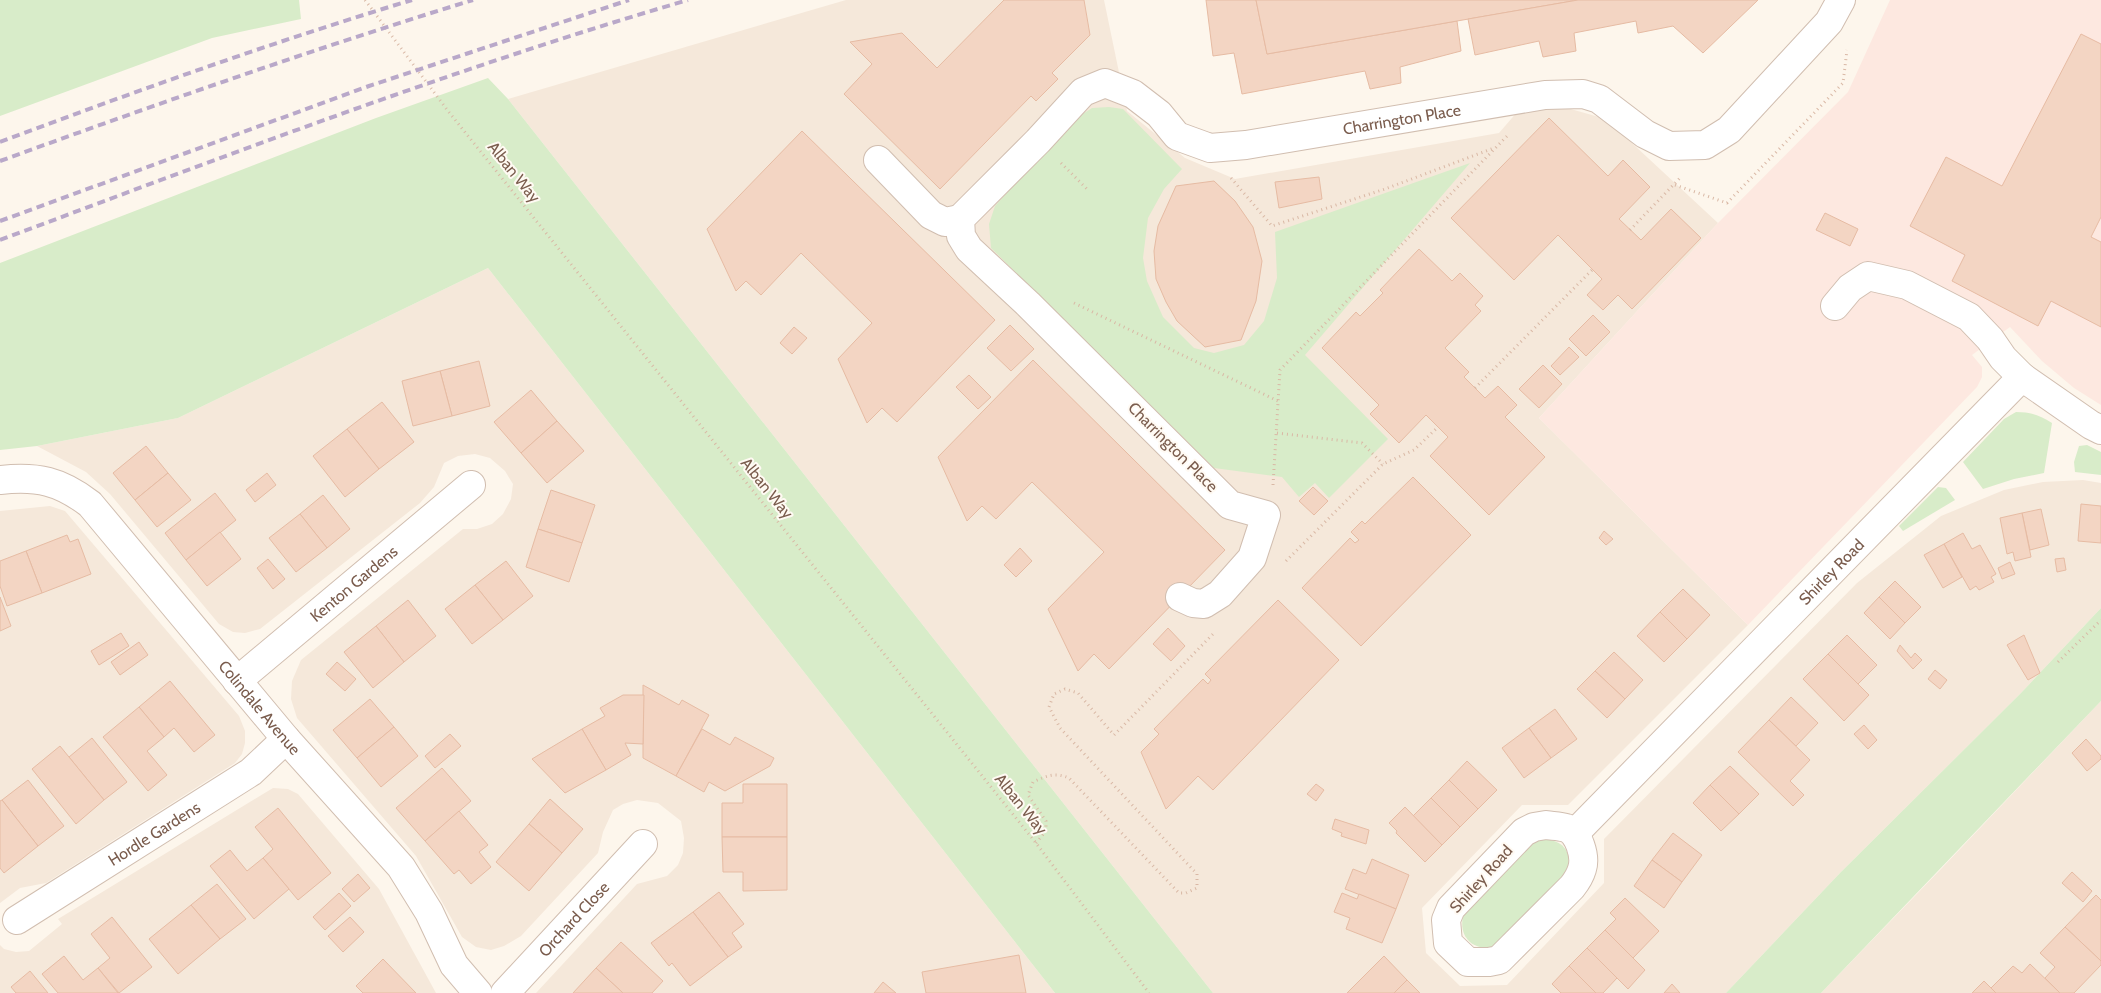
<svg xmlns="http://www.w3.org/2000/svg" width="2101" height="993" font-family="Cabin,sans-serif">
<rect width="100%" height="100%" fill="#fdf6ec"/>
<g fill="#f5e8da">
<polygon points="846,0 1104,0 1127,111 1185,158 1235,179 1499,133 1518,111 1567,108 1606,119 1718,223 1539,418 1748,625 1568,805 1522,805 1422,908 1426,953 1460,986 1507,985 1604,883 1604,839 1857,583 1941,516 2004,490 2043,482 2083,480 2101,483 2101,608 2021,693 1840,873 1726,993 1213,993 508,99"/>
<polygon points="488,268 1055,993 536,993 637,884 667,876 678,865 683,853 684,838 681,821 658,803 637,800 623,804 613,810 603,832 598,853 521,936 504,946 491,950 476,947 462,937 416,856 297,718 291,699 292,681 301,660 463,529 477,529 492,524 503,514 511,499 513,484 505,471 490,458 475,454 458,456 444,463 434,487 420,503 260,629 245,633 233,632 219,624 110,494 86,472 37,446 178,418"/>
<polygon points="50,506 65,511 239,716 245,731 245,743 242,754 235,763 46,883 20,888 0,903 0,511"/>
<polygon points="2101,701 2101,993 1821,993 1941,869"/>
<polygon points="273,788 288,789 298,794 379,889 436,993 0,993 0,945 4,949 16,952 29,951 62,924 58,919"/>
</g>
<polygon fill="#fde8e0" points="1890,0 2101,0 2101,405 2074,388 2042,361 2010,327 1972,355 1982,367 1982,377 1977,387 1748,625 1539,418 1718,223 1848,92"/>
<g fill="#d8ecc9">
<polygon points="0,0 299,0 301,19 212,38 0,116"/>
<polygon points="488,78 508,99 1213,993 1055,993 488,268 178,418 37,446 0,450 0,263 376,118"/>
<polygon points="1109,107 1123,109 1182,169 1164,189 1148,218 1143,258 1147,281 1163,317 1194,348 1214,353 1244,345 1264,321 1277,278 1275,232 1470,163 1305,355 1388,439 1329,498 1315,483 1299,497 1282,477 1214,468 991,248 989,224 995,206 1072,121 1092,108"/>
<path d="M2016,412C2031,412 2039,415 2052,423L2044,473L2014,479L1983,489L1963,462L2004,419Z"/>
<polygon points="2087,445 2101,452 2101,475 2075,472 2074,462 2079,446"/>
<polygon points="1938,487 1946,488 1955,500 1903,531 1899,526"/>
<polygon points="2101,608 2101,701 1821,993 1726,993 1840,873 2021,693"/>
<path d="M1542,839C1567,840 1573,855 1566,877L1493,948C1471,950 1457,935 1464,913L1533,842Z"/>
</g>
<g fill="#f3d5c3" stroke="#e6bba3">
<polygon points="1004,0 1084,0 1090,35 1052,73 1058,79 1036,101 1031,96 940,189 844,94 872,64 850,42 902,33 937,68"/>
<polygon points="1206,0 1256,0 1267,54 1457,21 1461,51 1400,67 1401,83 1370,89 1365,71 1242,94 1234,53 1213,56"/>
<polygon points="1256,0 1578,0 1267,54"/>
<polygon points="1578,0 1758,0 1703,53 1673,26 1638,33 1636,21 1574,33 1576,51 1543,57 1539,41 1475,55 1468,19"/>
<polygon points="2081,34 2101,44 2101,217 2091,237 2101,242 2101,327 2051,301 2038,326 1952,281 1965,255 1910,226 1946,157 2002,186"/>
<polygon points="1549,118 1608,176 1623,160 1650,187 1619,219 1641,240 1671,209 1701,238 1632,309 1618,295 1603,310 1587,295 1602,279 1558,235 1514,280 1451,218"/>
<polygon points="802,131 995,320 897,422 882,408 867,423 838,359 872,323 801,253 761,295 746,281 736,291 707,229"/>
<polygon points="1319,177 1322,199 1279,208 1275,182"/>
<polygon points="1214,181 1235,201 1253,227 1262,261 1256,301 1241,340 1205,347 1177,321 1166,302 1156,279 1154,251 1158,226 1176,186"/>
<polygon points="1825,213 1858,229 1850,246 1816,230"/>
<polygon points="1419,249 1452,281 1460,273 1483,296 1475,305 1481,311 1445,348 1469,372 1464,377 1485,398 1498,386 1517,405 1505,417 1545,457 1489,515 1430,456 1448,437 1426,415 1399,443 1370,414 1379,405 1322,348 1356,312 1360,316 1383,293 1380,290"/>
<polygon points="1593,315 1610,332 1586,356 1569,339"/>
<polygon points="1010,325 1034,349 1011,371 987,348"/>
<polygon points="794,327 807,338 792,354 780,343"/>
<polygon points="1569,347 1579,357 1560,375 1551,366"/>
<polygon points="1033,360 1225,550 1109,669 1094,654 1078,671 1048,609 1104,552 1032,482 996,519 982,506 967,521 938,457"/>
<polygon points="479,361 490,406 452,416 440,371"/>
<polygon points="1543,365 1562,384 1539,408 1519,389"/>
<polygon points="440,371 452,416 413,426 402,381"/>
<polygon points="969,375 991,397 978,409 956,387"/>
<polygon points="531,390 557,421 521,453 494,422"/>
<polygon points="382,402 414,442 379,469 347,429"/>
<polygon points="557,421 584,451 547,483 521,453"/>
<polygon points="347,429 379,469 345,497 313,456"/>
<polygon points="146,446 168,473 135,500 113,473"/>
<polygon points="168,473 191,500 157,527 135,500"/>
<polygon points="267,473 276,485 255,502 246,490"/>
<polygon points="1413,477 1471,535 1361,646 1302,588 1350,538 1355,543 1359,540 1351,532 1362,521 1365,524"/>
<polygon points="1313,487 1328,501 1314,515 1299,501"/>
<polygon points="551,490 595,505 582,543 538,529"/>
<polygon points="215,493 236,520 186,560 165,533"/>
<polygon points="323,495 350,529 327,548 300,514"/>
<polygon points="2081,504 2101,506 2101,543 2078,541"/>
<polygon points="2041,509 2049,545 2030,550 2022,513"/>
<polygon points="2022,513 2031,557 2015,561 2013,552 2007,554 2000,518"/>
<polygon points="300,514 327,548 296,572 269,538"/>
<polygon points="538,529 582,543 569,582 526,567"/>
<polygon points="1604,531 1613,539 1606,545 1599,538"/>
<polygon points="220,532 241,559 207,586 186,560"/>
<polygon points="1963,533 1972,549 1980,545 1996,574 1991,577 1994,582 1979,590 1976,586 1970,590 1944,544"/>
<polygon points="67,535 70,542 78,539 91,574 42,593 26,551"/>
<polygon points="1944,544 1962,577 1943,588 1924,555"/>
<polygon points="1020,548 1032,561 1016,577 1004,565"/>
<polygon points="26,551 42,593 7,606 0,586 0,561"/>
<polygon points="2064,558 2066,570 2057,572 2055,559"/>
<polygon points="268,559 285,579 273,589 257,568"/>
<polygon points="506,561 533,596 503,620 475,585"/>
<polygon points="2010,562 2015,574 2002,579 1998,568"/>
<polygon points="1895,581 1921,607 1905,623 1879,597"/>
<polygon points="475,585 503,620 472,644 445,609"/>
<polygon points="1683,589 1710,615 1687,639 1660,612"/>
<polygon points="0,597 11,626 0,631"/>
<polygon points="1879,597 1905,623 1890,639 1864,613"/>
<polygon points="408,600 436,636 404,662 376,626"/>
<polygon points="1278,600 1339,660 1213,790 1198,776 1166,809 1141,752 1159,734 1154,729 1203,679 1208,684 1211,680 1205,674"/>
<polygon points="1660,612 1687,639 1664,662 1637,636"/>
<polygon points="376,626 404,662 373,688 344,652"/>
<polygon points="1168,628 1185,646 1171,661 1153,644"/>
<polygon points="121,633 129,646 99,665 91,651"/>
<polygon points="1847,635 1877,665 1858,684 1828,654"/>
<polygon points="2024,635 2040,673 2028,680 2007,645"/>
<polygon points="139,642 148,655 120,675 111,662"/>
<polygon points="1900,645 1911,658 1915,653 1922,660 1913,669 1897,651"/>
<polygon points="1614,652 1643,680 1625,699 1595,671"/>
<polygon points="1828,654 1869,695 1844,721 1803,679"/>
<polygon points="337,662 356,679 345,691 326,674"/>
<polygon points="1935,670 1947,680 1940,689 1928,679"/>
<polygon points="1595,671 1625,699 1607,718 1577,689"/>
<polygon points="170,681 215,735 194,752 174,728 164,737 139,707"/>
<polygon points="643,685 679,705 682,700 709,715 676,776 643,758"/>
<polygon points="623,695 644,695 643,744 625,743 631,755 606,770 582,729 605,716 600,708"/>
<polygon points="1791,697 1818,723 1796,746 1769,720"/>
<polygon points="370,699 394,727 357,758 333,730"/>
<polygon points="139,707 164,737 147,751 167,775 148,791 103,737"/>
<polygon points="1555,709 1577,739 1551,758 1529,728"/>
<polygon points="1769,720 1810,760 1790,781 1804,795 1793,806 1738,752"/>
<polygon points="1864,725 1877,740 1868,749 1854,734"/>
<polygon points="394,727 418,756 381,787 357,758"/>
<polygon points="1529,728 1551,758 1524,778 1502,748"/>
<polygon points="582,729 606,770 565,793 532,759"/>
<polygon points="702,729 730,745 735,737 774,758 770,766 725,791 709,782 704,792 676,776"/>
<polygon points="450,734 461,746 435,768 425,756"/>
<polygon points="92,738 127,782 104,800 69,757"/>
<polygon points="2086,739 2101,756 2101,759 2087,771 2072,753"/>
<polygon points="60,746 104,800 76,824 32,769"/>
<polygon points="1467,761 1497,790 1478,809 1449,780"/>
<polygon points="1730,766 1759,794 1739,814 1710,785"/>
<polygon points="442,768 471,801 425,841 396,808"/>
<polygon points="28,780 64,826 38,846 2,800"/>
<polygon points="1449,780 1478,809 1460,827 1431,798"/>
<polygon points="743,784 787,784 787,837 722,837 722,803 743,803"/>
<polygon points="1316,784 1324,790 1316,801 1307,794"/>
<polygon points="1710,785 1739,814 1721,831 1693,803"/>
<polygon points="1431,798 1460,827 1442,845 1413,816"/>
<polygon points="550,799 583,829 562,853 529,824"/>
<polygon points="2,800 38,846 4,873 0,868 0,801"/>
<polygon points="1405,807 1442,845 1425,862 1396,833 1397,831 1389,823"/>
<polygon points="278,808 331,873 298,900 263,858 273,849 255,827"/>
<polygon points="459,811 488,845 479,852 491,867 471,884 459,870 454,874 425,841"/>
<polygon points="1335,819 1369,830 1366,844 1341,836 1342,833 1332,829"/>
<polygon points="529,824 562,853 529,891 496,862"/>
<polygon points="1673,833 1702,855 1682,882 1652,860"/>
<polygon points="722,837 787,837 787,890 743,891 743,872 723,872"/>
<polygon points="230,850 247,871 263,858 289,889 254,919 210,866"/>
<polygon points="1372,859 1409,875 1396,909 1345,889 1353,869 1366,874"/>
<polygon points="1652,860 1682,882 1664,908 1634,886"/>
<polygon points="2072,872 2092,891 2083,902 2062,883"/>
<polygon points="358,874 370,888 354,902 342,889"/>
<polygon points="217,884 246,919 220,939 191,905"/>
<polygon points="719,892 744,924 732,933 742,947 728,957 693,912"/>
<polygon points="339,893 351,906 325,930 313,917"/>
<polygon points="1342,893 1357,899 1359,894 1396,909 1382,943 1346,929 1350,918 1334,912"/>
<polygon points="2096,895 2101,900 2101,961 2065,927"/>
<polygon points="1625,898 1659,931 1633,958 1605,930 1616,919 1610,913"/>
<polygon points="191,905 220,939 178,974 149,939"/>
<polygon points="693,912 728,957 690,986 672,963 669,966 651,943"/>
<polygon points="112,917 152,967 119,993 98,968 110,958 91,934"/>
<polygon points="350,917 364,932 343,952 328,936"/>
<polygon points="2065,927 2101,961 2101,965 2074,993 2060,993 2045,978 2055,967 2040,953"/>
<polygon points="1605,930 1645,970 1628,989 1587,948"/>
<polygon points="621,942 663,981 652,993 623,993 596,968"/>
<polygon points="1587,948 1617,978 1603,993 1596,993 1569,966"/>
<polygon points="1019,955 1026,993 926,993 922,972"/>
<polygon points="64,956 83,980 98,968 118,993 58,993 42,974"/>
<polygon points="1384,956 1407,980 1394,993 1347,993"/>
<polygon points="383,959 416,993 363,993 356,986"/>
<polygon points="2030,964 2060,993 1996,993 1991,988 2013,966 2022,973"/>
<polygon points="1569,966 1596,993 1561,993 1552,984"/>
<polygon points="596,968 623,993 573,993"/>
<polygon points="30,971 48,993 16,993 11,987"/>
<polygon points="1407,980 1420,993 1394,993"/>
<polygon points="1984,981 1996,993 1972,993"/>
<polygon points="883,982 896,993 874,993"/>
<polygon points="1672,984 1680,993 1664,993"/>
</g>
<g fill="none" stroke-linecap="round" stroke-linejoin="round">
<g stroke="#d1beb0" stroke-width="30">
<g id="minor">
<polyline points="878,160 931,215 945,222 960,219"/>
<polyline points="1835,306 1850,288 1868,276 1907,285 1969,317 1990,339 2003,358 2022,377"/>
<path id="s1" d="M0,480C38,476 60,481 90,504L286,739L401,867L429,912L454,965L478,993"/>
<path id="s2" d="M1180,597L1193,603L1204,604L1220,594L1252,558L1266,515L1230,505L1028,304L969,249L961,236L960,219L1038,141L1083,92L1105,83L1133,94L1159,114L1177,136L1210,148L1246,145L1545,95L1583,94L1599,99L1645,134L1669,146L1705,145L1729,130L1829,22L1841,0"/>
<path id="s3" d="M237,681L471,485"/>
<path d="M1546,825C1552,826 1560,826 1566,828C1579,832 1586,857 1582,869C1580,876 1576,882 1572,887L1499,960L1489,962H1468L1448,943L1446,920L1451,908L1524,832L1534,827Z"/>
<path id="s4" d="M1575,833L2022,377L2091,425L2101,430"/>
<path id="s5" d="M17,920L251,772L286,739"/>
<path id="s6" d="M505,993L643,844"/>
</g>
</g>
<g stroke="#d9b8a5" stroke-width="3" stroke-dasharray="1 4" stroke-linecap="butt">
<polyline points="365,0 448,111 1036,843 1149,993"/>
<polyline points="1061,163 1087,189"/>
<polyline points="1231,178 1272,226 1385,189 1494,148"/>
<polyline points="1675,185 1727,203 1843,83 1847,50"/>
<polyline points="1630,230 1680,178"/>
<polyline points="1074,303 1278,401"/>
<polyline points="1475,388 1593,269"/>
<polyline points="1277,433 1362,443 1383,464"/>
<polyline points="1273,485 1280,370 1509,134"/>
<polyline points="1286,561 1383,464 1414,450 1438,427"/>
<polyline points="2058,662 2101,620"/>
<path d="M1036,843L1046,831V821L1028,795L1033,782C1046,776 1055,772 1069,778L1179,893H1186L1197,888V874L1060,728L1049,707L1054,694L1065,689L1078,693L1114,735L1213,634"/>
</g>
<use href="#minor" stroke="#fff" stroke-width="28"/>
<g stroke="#b9a8c9" stroke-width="4" stroke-dasharray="8 5" stroke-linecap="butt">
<path d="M0,142C136,91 273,42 412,0"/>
<path d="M0,161C157,104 313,49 473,0"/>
<polyline points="0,221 369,86 629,0"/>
<path d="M0,240C228,155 455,68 688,0"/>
</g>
</g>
<g text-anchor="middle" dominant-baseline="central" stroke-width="4" stroke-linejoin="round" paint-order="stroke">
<g font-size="16" fill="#7a5c4d" stroke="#fffaf3">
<text stroke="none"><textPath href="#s2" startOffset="1094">Charrington Place</textPath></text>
<text transform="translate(514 172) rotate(51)">Alban Way</text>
<text transform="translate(1173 447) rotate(45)">Charrington Place</text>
<text transform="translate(767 488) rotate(51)">Alban Way</text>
<text stroke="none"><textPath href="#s4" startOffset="366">Shirley Road</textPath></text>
<text stroke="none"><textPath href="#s3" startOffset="152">Kenton Gardens</textPath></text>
<text stroke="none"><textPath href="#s1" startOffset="361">Colindale Avenue</textPath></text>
<text transform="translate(1021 804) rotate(51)">Alban Way</text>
<text stroke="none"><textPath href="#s5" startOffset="162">Hordle Gardens</textPath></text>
<text transform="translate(1481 879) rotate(-48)">Shirley Road</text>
<text stroke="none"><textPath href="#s6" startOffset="101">Orchard Close</textPath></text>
</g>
</g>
</svg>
